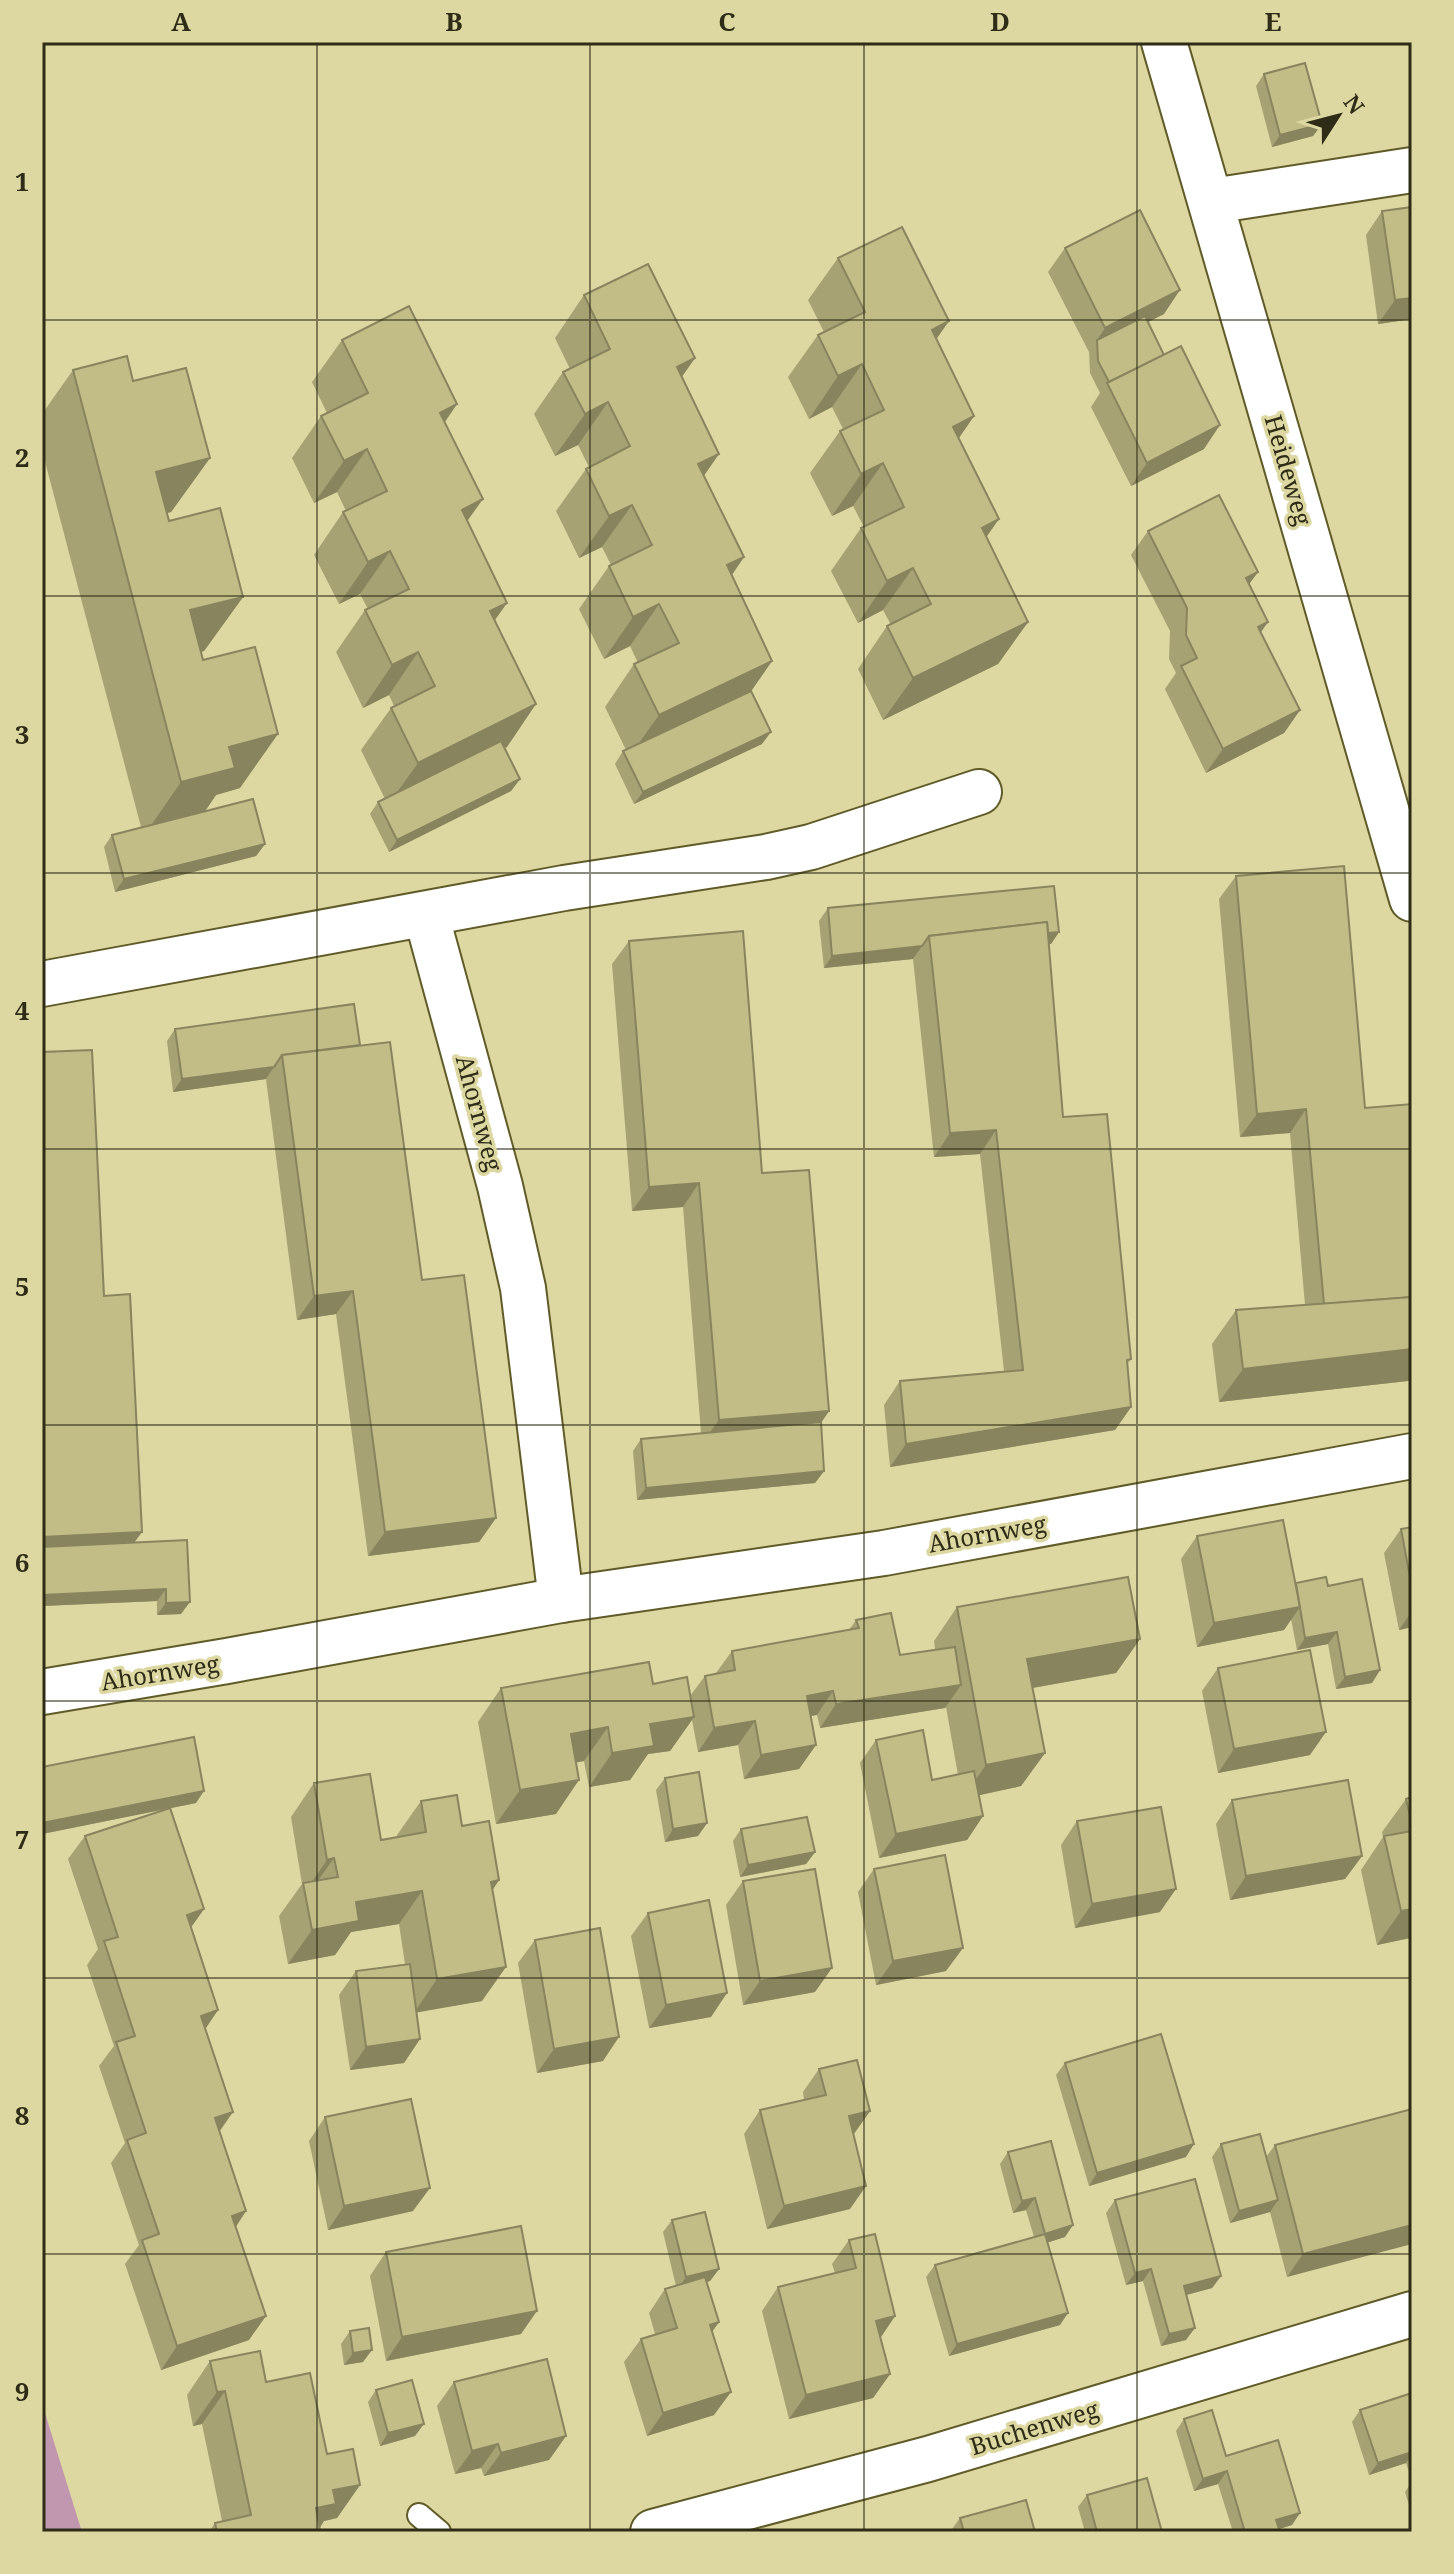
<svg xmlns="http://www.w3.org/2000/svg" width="1454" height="2574" font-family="'Noto Serif',serif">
<rect width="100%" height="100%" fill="#ddd7a1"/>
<polygon fill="#c196af" points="42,2410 44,2410 82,2532 42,2532"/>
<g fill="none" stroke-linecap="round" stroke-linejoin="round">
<g stroke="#605b28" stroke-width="26">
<polyline id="lane" points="419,2515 439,2532"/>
</g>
<g stroke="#605b28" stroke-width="48">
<g id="street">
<polyline points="1164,42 1412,899"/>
<polyline points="1212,201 1412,170"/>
<polyline points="426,914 500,1186 523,1288 561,1600"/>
<polyline points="42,984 564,888 766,857 811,847 979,792"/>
<polyline points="42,1692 227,1661 561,1600 884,1553 1412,1456"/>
<polyline points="653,2532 928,2459 1412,2314"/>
</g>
</g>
<use href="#lane" stroke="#fff" stroke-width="22"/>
<use href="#street" stroke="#fff" stroke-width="44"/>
</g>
<g fill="#a7a274">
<polygon points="1264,74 1322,124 1313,136 1272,147 1256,86"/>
<polygon points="1412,207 1412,319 1378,324 1366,235 1382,211"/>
<polygon points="1065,248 1164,314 1148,322 1204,449 1131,486 1091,407 1100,393 1090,373 1089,352 1048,272"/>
<polygon points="838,258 936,339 974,416 959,438 986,537 1028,622 998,664 883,720 858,669 887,626 891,625 883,610 858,623 831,571 861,528 864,527 853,506 832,516 810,473 840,431 843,429 832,407 809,419 788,377 818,335 824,332 808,300"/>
<polygon points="584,295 695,358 682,377 704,476 744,557 732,575 772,661 751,691 762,744 634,804 615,764 623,751 626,750 605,707 634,664 638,663 630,646 604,659 579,609 609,566 611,565 602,547 579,558 556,511 586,469 589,467 578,445 555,456 534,414 563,372 570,369 555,338"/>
<polygon points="342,340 457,404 445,422 467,521 507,603 494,621 507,747 504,748 520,779 511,791 389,852 370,814 378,802 385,799 361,750 391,708 394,706 389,695 363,708 336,652 365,610 368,609 360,594 339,604 314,555 343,512 346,511 337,492 314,503 292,458 321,416 327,413 312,382"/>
<polygon points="73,370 133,381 210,458 171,512 167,513 169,521 243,597 204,651 201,652 240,788 216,795 205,811 265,844 256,856 115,892 104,847 112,835 141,827 42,450 42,414"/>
<polygon points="1148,531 1258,572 1249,584 1261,633 1300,710 1284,733 1206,773 1165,689 1176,673 1169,659 1170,631 1131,555"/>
<polygon points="1236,876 1365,1108 1412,1104 1412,1379 1408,1381 1219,1402 1212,1344 1236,1310 1305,1305 1290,1133 1240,1137 1219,899"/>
<polygon points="828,908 1059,932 1051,944 1049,944 1063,1117 1131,1359 1127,1364 1131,1407 1115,1430 890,1467 884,1405 900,1381 1004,1371 980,1154 934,1157 913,959 824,968 819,921"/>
<polygon points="629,941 762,1173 829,1411 821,1422 824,1471 815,1483 637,1500 633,1451 641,1439 701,1433 683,1207 632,1211 612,964"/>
<polygon points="175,1029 360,1045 422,1280 496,1518 479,1542 368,1556 336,1314 297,1320 266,1079 173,1092 167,1041"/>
<polygon points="104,1296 142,1532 134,1542 187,1540 181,1614 157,1615 157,1601 42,1606"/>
<polygon points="1412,1527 1412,1627 1399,1630 1384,1553 1401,1529"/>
<polygon points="1197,1536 1296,1583 1328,1586 1380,1670 1372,1683 1336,1689 1328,1644 1297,1650 1291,1619 1284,1630 1197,1647 1181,1559"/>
<polygon points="957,1607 1140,1639 1116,1673 1033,1688 1045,1753 1021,1786 979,1795 983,1816 967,1840 879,1858 860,1763 876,1740 932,1780 958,1775 946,1707 945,1708 820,1728 817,1715 810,1716 816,1745 799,1769 744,1779 738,1745 698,1752 692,1720 670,1751 648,1754 630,1780 589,1787 584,1761 576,1762 556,1814 496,1824 478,1722 501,1688 653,1684 690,1696 705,1676 716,1673 732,1651 849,1630 856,1620 900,1655 935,1650 934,1641"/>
<polygon points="1218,1668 1310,1755 1218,1773 1202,1691"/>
<polygon points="42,1767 196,1803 171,1808 204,1909 191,1927 218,2010 205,2028 220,2131 246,2211 236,2227 249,2340 161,2370 125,2264 139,2245 111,2163 125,2143 99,2066 114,2046 87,1965 98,1949 68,1859 85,1836 165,1809 42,1834"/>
<polygon points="665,1778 707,1823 698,1836 665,1842 656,1790"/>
<polygon points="314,1783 381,1840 397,1837 397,1835 421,1801 462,1826 499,1880 492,1891 482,2001 416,2012 420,2039 404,2063 350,2070 339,1995 356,1971 405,1964 399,1924 351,1932 335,1955 288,1964 279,1916 302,1884 291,1817"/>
<polygon points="1412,1797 1412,1946 1410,1938 1377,1945 1361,1870 1383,1837 1382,1832 1406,1799"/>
<polygon points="1232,1800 1362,1856 1345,1879 1230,1900 1216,1824"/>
<polygon points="1077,1821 1160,1912 1075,1928 1061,1845"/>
<polygon points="741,1829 815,1852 806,1864 740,1877 733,1841"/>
<polygon points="874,1869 946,1971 876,1985 858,1892"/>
<polygon points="743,1881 815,1992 743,2005 726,1905"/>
<polygon points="648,1913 711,2017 649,2028 631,1936"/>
<polygon points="535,1940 603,2061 537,2073 518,1963"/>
<polygon points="1065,2063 1186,2157 1089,2186 1056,2075"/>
<polygon points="819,2069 870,2111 854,2134 850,2209 767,2229 744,2134 760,2110 804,2100 803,2092"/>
<polygon points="1412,2109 1287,2277 1270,2212 1230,2223 1212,2157 1221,2144 1266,2157 1275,2145"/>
<polygon points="325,2117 413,2211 328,2230 309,2141"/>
<polygon points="1008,2152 1065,2237 1048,2242 1060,2325 949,2356 926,2277 935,2265 1034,2237 1026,2210 1013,2213 1000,2164"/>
<polygon points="1115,2200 1221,2276 1212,2288 1186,2295 1186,2340 1161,2346 1143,2281 1126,2285 1106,2213"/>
<polygon points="672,2220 719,2269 710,2281 707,2282 719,2322 712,2332 714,2415 647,2436 624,2362 641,2339 655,2334 649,2313 665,2289 676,2286 663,2232"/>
<polygon points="849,2240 895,2316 880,2338 890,2374 873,2398 789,2419 762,2311 778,2287 835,2273 832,2264"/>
<polygon points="386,2252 521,2334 386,2361 370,2276"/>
<polygon points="350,2331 363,2362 344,2365 341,2344"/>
<polygon points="210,2361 266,2382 327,2454 360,2485 337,2518 324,2521 320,2527 320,2532 209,2532 215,2523 222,2521 202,2424 193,2426 187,2395"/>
<polygon points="454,2382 566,2436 549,2460 484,2476 481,2468 455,2474 437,2406"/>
<polygon points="376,2390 415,2436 380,2446 368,2402"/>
<polygon points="1412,2393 1412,2481 1406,2463 1369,2475 1352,2422 1360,2410"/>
<polygon points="1184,2419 1226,2456 1292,2525 1279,2529 1280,2532 1233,2532 1218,2484 1194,2491 1176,2431"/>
<polygon points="1412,2481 1412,2515 1405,2492"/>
<polygon points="1087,2495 1162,2532 1085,2532 1078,2507"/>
<polygon points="960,2518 1035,2532 950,2532"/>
</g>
<g fill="#88845e">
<polygon points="1322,124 1313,136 1272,147 1280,135"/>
<polygon points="1180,290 1164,314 1098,347 1097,340 1105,328"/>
<polygon points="1412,298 1412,319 1378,324 1395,300"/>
<polygon points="949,321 919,364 932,330"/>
<polygon points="695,358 665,400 677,367"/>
<polygon points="862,364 832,407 809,419 838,376"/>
<polygon points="608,402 578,445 555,456 585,414"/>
<polygon points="457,404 428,446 440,413"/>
<polygon points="974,416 945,458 953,427"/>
<polygon points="1220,425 1204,449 1131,486 1147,463"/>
<polygon points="367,449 337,492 314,503 344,461"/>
<polygon points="719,454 690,496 698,464"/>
<polygon points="210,458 171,512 118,526 156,472"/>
<polygon points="883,463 853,506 832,516 861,474"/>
<polygon points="483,499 453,541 462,510"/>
<polygon points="632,505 602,547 579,558 609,516"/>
<polygon points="999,519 969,562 982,528"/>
<polygon points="390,551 360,594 339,604 368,562"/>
<polygon points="744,557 715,599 727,565"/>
<polygon points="913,568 883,610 858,623 887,581"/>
<polygon points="1258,572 1241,595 1246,578"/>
<polygon points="243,597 204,651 152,665 190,610"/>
<polygon points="507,603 477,645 490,611"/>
<polygon points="659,604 630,646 604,659 633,617"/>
<polygon points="1028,622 998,664 883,720 913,678"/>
<polygon points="1268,622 1252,645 1258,627"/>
<polygon points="418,652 389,695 363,708 392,665"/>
<polygon points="772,661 743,703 629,757 659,715"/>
<polygon points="536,704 507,747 388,805 418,763"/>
<polygon points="1300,710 1284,733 1206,773 1223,749"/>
<polygon points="771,732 762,744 634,804 643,792"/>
<polygon points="278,734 240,788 216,795 197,823 143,837 181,782 229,747"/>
<polygon points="520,779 511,791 389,852 397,840"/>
<polygon points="265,844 256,856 115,892 124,879"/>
<polygon points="1059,932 1051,944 932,957 930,945"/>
<polygon points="922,946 913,959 824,968 832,956"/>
<polygon points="274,1067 266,1079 173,1092 182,1079"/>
<polygon points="1306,1109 1290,1133 1240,1137 1257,1114"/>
<polygon points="996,1130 980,1154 934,1157 950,1133"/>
<polygon points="699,1183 683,1207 632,1211 649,1187"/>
<polygon points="353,1291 336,1314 297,1320 314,1296"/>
<polygon points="1412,1349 1412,1379 1408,1381 1219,1402 1243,1369"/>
<polygon points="1131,1407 1115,1430 890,1467 906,1444"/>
<polygon points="829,1411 813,1435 702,1443 719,1420"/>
<polygon points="824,1471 815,1483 637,1500 646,1488"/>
<polygon points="496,1518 479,1542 368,1556 385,1532"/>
<polygon points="142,1532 125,1555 42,1559 42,1537"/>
<polygon points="166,1589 157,1601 42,1606 42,1595"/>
<polygon points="190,1602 181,1614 157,1615 166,1603"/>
<polygon points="1300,1607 1284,1630 1197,1647 1214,1623"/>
<polygon points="1412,1611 1412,1627 1399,1630"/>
<polygon points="1337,1632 1328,1644 1297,1650 1305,1638"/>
<polygon points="1140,1639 1116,1673 1004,1693 1027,1659"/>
<polygon points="1380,1670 1372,1683 1336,1689 1345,1677"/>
<polygon points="961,1685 945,1708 820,1728 836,1704"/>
<polygon points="833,1691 817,1715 790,1719 807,1696"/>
<polygon points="694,1717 670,1751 648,1754 630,1780 589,1787 612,1753 650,1724"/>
<polygon points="755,1721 738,1745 698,1752 714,1728"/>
<polygon points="608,1727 584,1761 548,1768 571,1734"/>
<polygon points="1326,1732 1310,1755 1218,1773 1234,1749"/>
<polygon points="816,1745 799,1769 744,1779 761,1755"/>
<polygon points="1045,1753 1021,1786 962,1799 986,1765"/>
<polygon points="579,1780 556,1814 496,1824 520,1790"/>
<polygon points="204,1791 196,1803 42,1834 42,1823"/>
<polygon points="983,1816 967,1840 879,1858 896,1834"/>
<polygon points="707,1823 698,1836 665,1842 673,1829"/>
<polygon points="815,1852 806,1864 740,1877 748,1865"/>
<polygon points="1362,1856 1345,1879 1230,1900 1246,1876"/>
<polygon points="334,1858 310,1892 304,1893 327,1860"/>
<polygon points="499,1880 476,1914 491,1882"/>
<polygon points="1176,1889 1160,1912 1075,1928 1092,1904"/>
<polygon points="422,1891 399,1924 351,1932 335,1955 288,1964 312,1930 356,1902"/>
<polygon points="204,1909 187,1933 187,1915"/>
<polygon points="1412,1909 1412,1935 1410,1938 1377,1945 1401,1911"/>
<polygon points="963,1948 946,1971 876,1985 893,1961"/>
<polygon points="506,1967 482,2001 414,2013 437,1979"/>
<polygon points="832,1968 815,1992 743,2005 760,1981"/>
<polygon points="727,1993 711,2017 649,2028 666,2005"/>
<polygon points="218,2010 202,2034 201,2016"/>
<polygon points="619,2037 603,2061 537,2073 554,2049"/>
<polygon points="420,2039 404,2063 350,2070 366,2047"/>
<polygon points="870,2111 853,2135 849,2116"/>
<polygon points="233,2112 217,2135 215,2118"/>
<polygon points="1194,2144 1186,2157 1089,2186 1097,2173"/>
<polygon points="866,2186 850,2209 767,2229 784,2206"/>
<polygon points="430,2188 413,2211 328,2230 344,2206"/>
<polygon points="1035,2198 1026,2210 1013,2213 1022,2201"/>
<polygon points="1278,2200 1270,2212 1230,2223 1239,2211"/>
<polygon points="246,2211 230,2235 232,2216"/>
<polygon points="1073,2225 1065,2237 1037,2246 1045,2234"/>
<polygon points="1412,2225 1412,2244 1287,2277 1303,2254"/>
<polygon points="719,2269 710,2281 677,2290 686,2277"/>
<polygon points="1151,2269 1143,2281 1126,2285 1135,2273"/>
<polygon points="1221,2276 1212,2288 1175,2298 1184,2286"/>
<polygon points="537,2311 521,2334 386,2361 402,2337"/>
<polygon points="1068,2313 1060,2325 949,2356 957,2344"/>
<polygon points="266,2316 249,2340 161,2370 177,2346"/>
<polygon points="895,2316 879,2340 876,2321"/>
<polygon points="719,2322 702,2346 710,2325"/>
<polygon points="1195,2328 1186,2340 1161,2346 1169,2334"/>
<polygon points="372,2350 363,2362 344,2365 353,2353"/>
<polygon points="890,2374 873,2398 789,2419 806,2395"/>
<polygon points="225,2391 202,2424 193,2426 217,2392"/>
<polygon points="731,2392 714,2415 647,2436 663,2413"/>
<polygon points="424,2424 415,2436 380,2446 388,2433"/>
<polygon points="566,2436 549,2460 484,2476 501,2453"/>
<polygon points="498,2444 481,2468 455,2474 472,2451"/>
<polygon points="1412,2452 1412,2455 1406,2463 1369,2475 1378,2463"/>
<polygon points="1227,2471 1218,2484 1194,2491 1203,2479"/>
<polygon points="360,2485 337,2518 324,2521 317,2532 320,2531 320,2532 299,2532 316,2508 333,2490"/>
<polygon points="1300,2513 1292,2525 1269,2532 1276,2520"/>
</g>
<g fill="#c2bc87" stroke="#88845e" stroke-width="2">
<polygon points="1305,63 1322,124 1280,135 1264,74"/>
<polygon points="1412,207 1412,298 1395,300 1382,211"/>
<polygon points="1140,210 1180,290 1105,328 1065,248"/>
<polygon points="902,227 949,321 932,330 974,416 953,427 999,519 982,528 1028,622 913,678 887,626 931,604 913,568 887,581 861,528 904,507 883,463 861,474 840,431 884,410 862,364 838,376 818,335 865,312 838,258"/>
<polygon points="648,264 695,358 677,367 719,454 698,464 744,557 727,565 772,661 659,715 634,664 679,643 659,604 633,617 609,566 652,545 632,505 609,516 586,469 630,446 608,402 585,414 563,372 610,349 584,295"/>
<polygon points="409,306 457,404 440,413 483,499 462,510 507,603 490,611 536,704 418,763 391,708 435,686 418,652 392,665 365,610 409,589 390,551 368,562 343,512 387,491 367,449 344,461 321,416 368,393 342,340"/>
<polygon points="1145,316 1164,355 1109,382 1098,361 1097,340"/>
<polygon points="1181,346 1220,425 1147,463 1107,383"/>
<polygon points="127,356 133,381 186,368 210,458 156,472 169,521 220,508 243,597 190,610 203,660 255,647 278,734 229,747 235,768 181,782 73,370"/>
<polygon points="1219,495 1258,572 1246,578 1268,622 1258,627 1300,710 1223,749 1181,666 1197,658 1186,635 1187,608 1148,531"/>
<polygon points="751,691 771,732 643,792 623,751"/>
<polygon points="501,741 520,779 397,840 378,802"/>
<polygon points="253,799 265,844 124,879 112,835"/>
<polygon points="1344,866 1365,1108 1412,1104 1412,1297 1324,1304 1306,1109 1257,1114 1236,876"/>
<polygon points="1054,886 1059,932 1048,933 1047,922 929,936 922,946 832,956 828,908"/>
<polygon points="1047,922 1063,1117 1107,1114 1131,1359 1127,1360 1131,1407 906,1444 900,1381 1023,1370 996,1130 950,1133 929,936"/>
<polygon points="743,931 762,1173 809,1170 829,1411 719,1420 699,1183 649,1187 629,941"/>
<polygon points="354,1004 360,1045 282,1055 274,1067 182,1079 175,1029"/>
<polygon points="390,1042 422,1280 464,1275 496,1518 385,1532 353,1291 314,1296 282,1055"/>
<polygon points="92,1050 104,1296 130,1294 142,1532 42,1537 42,1052"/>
<polygon points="1412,1297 1412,1349 1243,1369 1236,1310"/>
<polygon points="821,1422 824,1471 646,1488 641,1439"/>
<polygon points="1283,1520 1300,1607 1214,1623 1197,1536"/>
<polygon points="1412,1527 1412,1588 1401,1529"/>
<polygon points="187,1540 190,1602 166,1603 166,1589 42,1595 42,1547"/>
<polygon points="1128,1577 1140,1639 1027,1659 1045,1753 986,1765 957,1607"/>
<polygon points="1326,1577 1328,1586 1362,1579 1380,1670 1345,1677 1337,1632 1305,1638 1296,1583"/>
<polygon points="891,1613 900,1655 955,1647 961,1685 836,1704 833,1691 807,1696 816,1745 761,1755 755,1721 714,1728 705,1676 735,1670 732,1651 859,1628 856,1620"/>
<polygon points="1310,1650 1326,1732 1234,1749 1218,1668"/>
<polygon points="649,1662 653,1684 687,1677 694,1717 650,1724 654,1746 612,1753 608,1727 571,1734 579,1780 520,1790 501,1688"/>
<polygon points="923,1730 932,1780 974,1771 983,1816 896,1834 876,1740"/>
<polygon points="194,1737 204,1791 42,1823 42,1767"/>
<polygon points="699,1772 707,1823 673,1829 665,1778"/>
<polygon points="370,1774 381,1840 426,1832 421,1801 457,1795 462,1826 489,1821 499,1880 491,1882 506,1967 437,1979 422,1891 356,1902 359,1921 312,1930 303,1883 338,1877 334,1858 327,1860 314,1783"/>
<polygon points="1348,1780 1362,1856 1246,1876 1232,1800"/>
<polygon points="1412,1797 1412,1824 1406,1799"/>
<polygon points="1161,1807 1176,1889 1092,1904 1077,1821"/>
<polygon points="170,1808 204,1909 187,1915 218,2010 201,2016 233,2112 215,2118 246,2211 232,2216 266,2316 177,2346 142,2240 159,2234 127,2140 146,2133 116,2042 135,2036 104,1941 118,1937 85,1836"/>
<polygon points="807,1817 815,1852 748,1865 741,1829"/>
<polygon points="1412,1831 1412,1909 1401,1911 1384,1836"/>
<polygon points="945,1855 963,1948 893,1961 874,1869"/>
<polygon points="815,1869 832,1968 760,1981 743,1881"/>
<polygon points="709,1900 727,1993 666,2005 648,1913"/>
<polygon points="600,1928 619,2037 554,2049 535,1940"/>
<polygon points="410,1964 420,2039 366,2047 356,1971"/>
<polygon points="1161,2034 1194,2144 1097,2173 1065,2063"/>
<polygon points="857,2060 870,2111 849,2116 866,2186 784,2206 760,2110 826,2095 819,2069"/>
<polygon points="411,2099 430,2188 344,2206 325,2117"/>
<polygon points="1412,2109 1412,2225 1303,2254 1275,2145"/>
<polygon points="1260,2134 1278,2200 1239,2211 1221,2144"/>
<polygon points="1051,2141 1073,2225 1045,2234 1035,2198 1022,2201 1008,2152"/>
<polygon points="1195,2179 1221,2276 1184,2286 1195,2328 1169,2334 1151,2269 1135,2273 1115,2200"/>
<polygon points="705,2212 719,2269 686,2277 672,2220"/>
<polygon points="521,2226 537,2311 402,2337 386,2252"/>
<polygon points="875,2234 895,2316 876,2321 890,2374 806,2395 778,2287 856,2268 849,2240"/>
<polygon points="1045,2234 1068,2313 957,2344 935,2265"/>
<polygon points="705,2277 719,2322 710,2325 731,2392 663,2413 641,2339 677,2328 665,2289"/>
<polygon points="369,2328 372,2350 353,2353 350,2331"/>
<polygon points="260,2351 266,2382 310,2373 327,2454 353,2449 360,2485 333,2490 336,2504 316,2508 320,2531 315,2532 217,2532 215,2523 251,2515 225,2391 217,2392 210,2361"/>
<polygon points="547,2359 566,2436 501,2453 498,2444 472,2451 454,2382"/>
<polygon points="412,2380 424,2424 388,2433 376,2390"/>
<polygon points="1412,2393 1412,2452 1378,2463 1360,2410"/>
<polygon points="1212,2410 1226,2456 1278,2440 1300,2513 1276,2520 1280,2532 1236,2532 1244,2529 1227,2471 1203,2479 1184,2419"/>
<polygon points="1147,2478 1162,2532 1097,2532 1087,2495"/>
<polygon points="1026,2500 1035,2532 964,2532 960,2518"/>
</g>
<path fill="none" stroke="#2e2c16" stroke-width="2" stroke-opacity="0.55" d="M317,42V2532M590,42V2532M864,42V2532M1137,42V2532M42,320H1412M42,596H1412M42,873H1412M42,1149H1412M42,1425H1412M42,1701H1412M42,1978H1412M42,2254H1412"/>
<g text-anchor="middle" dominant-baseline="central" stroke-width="7" stroke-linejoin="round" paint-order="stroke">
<g font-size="24" fill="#2e2c16" stroke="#ddd7a1">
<text transform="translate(1289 470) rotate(74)">Heideweg</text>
<text transform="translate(480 1113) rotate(75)">Ahornweg</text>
<text transform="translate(987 1533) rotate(-10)">Ahornweg</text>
<text transform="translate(160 1672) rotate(-9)">Ahornweg</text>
<text transform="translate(1034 2427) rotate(-17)">Buchenweg</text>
</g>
</g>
<rect width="1454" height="2574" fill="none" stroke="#ddd7a1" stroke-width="88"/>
<g transform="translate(1338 116) rotate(54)" stroke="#ddd7a1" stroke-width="6" paint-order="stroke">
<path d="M0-6L14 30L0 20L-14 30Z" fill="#2e2c16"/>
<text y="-12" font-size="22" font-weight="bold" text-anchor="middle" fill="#2e2c16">N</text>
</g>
<rect x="44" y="44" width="1366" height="2486" fill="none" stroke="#2e2c16" stroke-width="3"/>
<g font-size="26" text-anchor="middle" font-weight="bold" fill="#2e2c16">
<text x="181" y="31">A</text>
<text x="454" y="31">B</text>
<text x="727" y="31">C</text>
<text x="1000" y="31">D</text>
<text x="1273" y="31">E</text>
<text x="22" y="191">1</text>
<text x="22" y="467">2</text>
<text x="22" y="744">3</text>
<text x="22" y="1020">4</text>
<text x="22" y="1296">5</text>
<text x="22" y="1572">6</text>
<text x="22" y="1849">7</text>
<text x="22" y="2125">8</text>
<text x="22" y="2401">9</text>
</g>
</svg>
